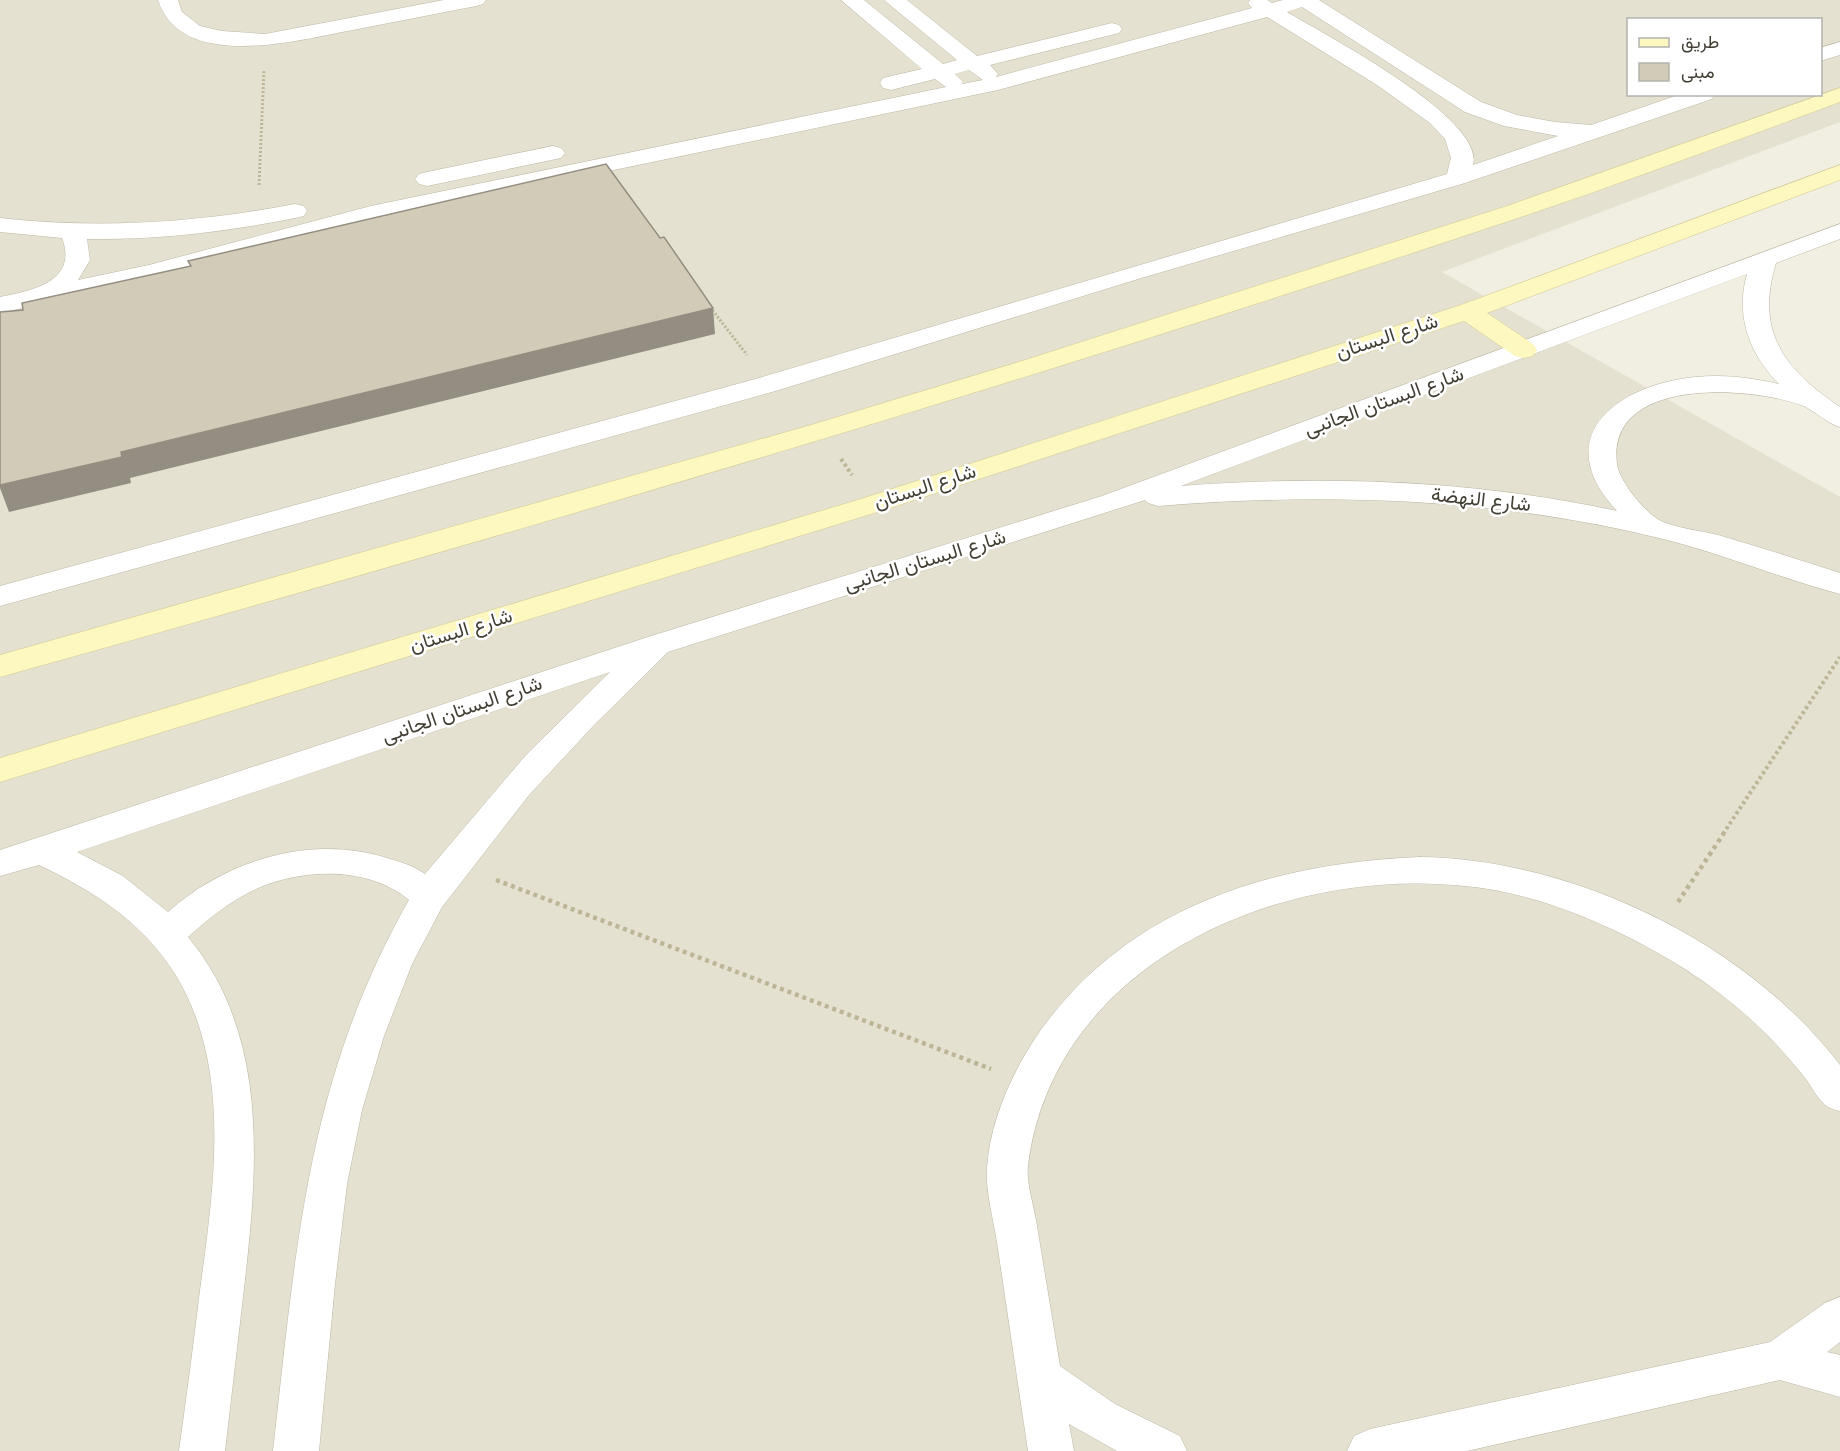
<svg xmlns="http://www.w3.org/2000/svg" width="1840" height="1451" font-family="'Varela Round',Vazirmatn,sans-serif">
<rect width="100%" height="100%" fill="#f1eee2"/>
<path fill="#e5e1d0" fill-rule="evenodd" d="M0,0H1840V122L1442,272L1840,497V1451H0ZM1628,20H1820V94H1628Z"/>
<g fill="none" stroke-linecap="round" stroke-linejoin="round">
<g stroke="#bcb7a5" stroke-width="1">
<g id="street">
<path d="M158,0H178L182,12L200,26L222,31L265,34L444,0H486L483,4L476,6C437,14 397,21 358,29C302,39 182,74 158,0Z"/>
<path d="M841,0H864L943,64L957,60L884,0H907L977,56L1112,23L1119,25L1122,29L1119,33L990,65L998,74L996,77L1252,8L1248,3L1250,0H1267L1272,3L1283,0H1319L1481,102L1517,115L1555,122L1591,125L1681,94H1715L1712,99L1465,183L1138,279L779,390L0,606V586L759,378L1447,174L1451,158L1445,139L1430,123L1377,85L1267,17L998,90L374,220L161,277L0,313V297C30,291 79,282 62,238L0,232V218C100,229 196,223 295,204L304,206L307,211L304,216L295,218C226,232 157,240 87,239L90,260L78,280L149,265L371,206L946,87L935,79L891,90L883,88L880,83L883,78L922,69ZM1302,7L1465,112L1504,126L1558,136L1473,165C1486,118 1323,34 1287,12ZM969,70L983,80L962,84L963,82L955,74Z"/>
<polygon points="1840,42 1840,55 1820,61 1820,48"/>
<polygon points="553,146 561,148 565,153 561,158 427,186 419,184 415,179 419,174 427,172"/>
<path d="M1840,224V239L1776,263C1755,332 1784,369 1840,407V427C1825,423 1815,410 1801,405C1748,386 1606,377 1617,464C1619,481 1646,514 1661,521C1676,528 1702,531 1718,535C1759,547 1800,560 1840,573V594C1783,579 1728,556 1671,541C1502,498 1331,492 1158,506L1148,503L1145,500L668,652L594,725L529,795L442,907L412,964L384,1036L362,1110L347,1184L335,1284L319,1451H273C296,1251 306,1081 409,900C369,866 302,868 256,889C230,901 209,918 188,937C272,1038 257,1176 243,1297C237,1348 231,1400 225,1451H179C186,1400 193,1349 199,1298C213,1193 234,1069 175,974C144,923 92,890 39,865L0,876V850L651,636L1102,496ZM1747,274C1735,315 1749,354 1779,384C1752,378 1724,374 1696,377C1619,384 1547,436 1617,511C1474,480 1327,475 1181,486ZM610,672L526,755L425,874C414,866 401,862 387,858C311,834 226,860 168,912L123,876L77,852Z"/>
<path d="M1420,857C1571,859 1742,940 1836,1060L1840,1065V1111C1836,1110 1832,1109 1828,1107C1818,1101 1810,1083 1802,1074C1789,1058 1775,1042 1760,1028C1719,988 1670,957 1618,932C1570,909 1518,891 1465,886C1281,866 1054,962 1028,1165C1026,1182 1033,1203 1036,1220C1044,1269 1052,1317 1060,1366L1115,1404L1180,1436L1187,1451H1117L1069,1424L1074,1451H1028C1018,1384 1008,1316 998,1249C995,1225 985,1191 987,1168C990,1122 1011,1075 1036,1037C1124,908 1270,863 1420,857Z"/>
<polygon points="1840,1297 1840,1342 1827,1352 1840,1355 1840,1397 1780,1380 1467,1451 1347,1451 1354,1436 1370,1429 1770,1342 1825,1303"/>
</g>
</g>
<g stroke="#d1c992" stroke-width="1">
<g id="secondary">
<path d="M1840,88V102C1734,141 1628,181 1521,217C1019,385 510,535 0,677V655L811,425L1025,360L1507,206Z"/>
<polygon points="1840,165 1840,180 1487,313 1533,344 1537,350 1533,356 1524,358 1515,356 1464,321 884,510 0,782 0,758 864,498 1458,306"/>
</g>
</g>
<g stroke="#bdb597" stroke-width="3" stroke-dasharray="2 2" stroke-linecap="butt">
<polyline points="259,185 264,70"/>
<polyline points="710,307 747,355"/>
</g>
<g stroke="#bdb597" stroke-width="4" stroke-dasharray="3 3" stroke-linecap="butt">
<polyline points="841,459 852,475"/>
<polyline points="1723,834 1840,657"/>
</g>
<g stroke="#bdb597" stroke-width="4.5" stroke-dasharray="4 4" stroke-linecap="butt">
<polyline points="496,880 991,1069"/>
<polyline points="1678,902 1724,833"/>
</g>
<use href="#street" fill="#fff" fill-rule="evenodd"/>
<use href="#secondary" fill="#fdf7c0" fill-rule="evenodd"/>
</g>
<polygon fill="#938e81" points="713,308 715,334 130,478 131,483 9,512 0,488 0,485 121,452"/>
<polygon fill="#d2cbb8" stroke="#938e81" stroke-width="1.5" points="606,164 660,238 664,237 713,308 121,452 122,457 0,485 0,312 23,310 22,303 191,266 188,261"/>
<g text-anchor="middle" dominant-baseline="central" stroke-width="5" stroke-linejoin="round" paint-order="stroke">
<g font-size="20" fill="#423e33" stroke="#fff">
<text transform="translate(1387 337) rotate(-18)">شارع البستان</text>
<text transform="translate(1384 402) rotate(-20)">شارع البستان الجانبى</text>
<text transform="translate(925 487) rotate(-18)">شارع البستان</text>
<text transform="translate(1481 500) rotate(6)">شارع النهضة</text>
<text transform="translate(925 561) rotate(-17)">شارع البستان الجانبى</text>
<text transform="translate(461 631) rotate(-17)">شارع البستان</text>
<text transform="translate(462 710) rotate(-19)">شارع البستان الجانبى</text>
</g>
</g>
<rect x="1627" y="18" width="195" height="78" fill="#ffffff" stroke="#b3b2ad" stroke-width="1.5"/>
<rect x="1639" y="38" width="30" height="9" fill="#fdf7c0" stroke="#b3b2ad" stroke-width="1.5"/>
<text x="1681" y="48" font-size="18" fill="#423e33">طريق</text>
<rect x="1639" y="63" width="30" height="18" fill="#d2cbb8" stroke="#b3b2ad" stroke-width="1.5"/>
<text x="1681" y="78" font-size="18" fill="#423e33">مبنى</text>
</svg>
